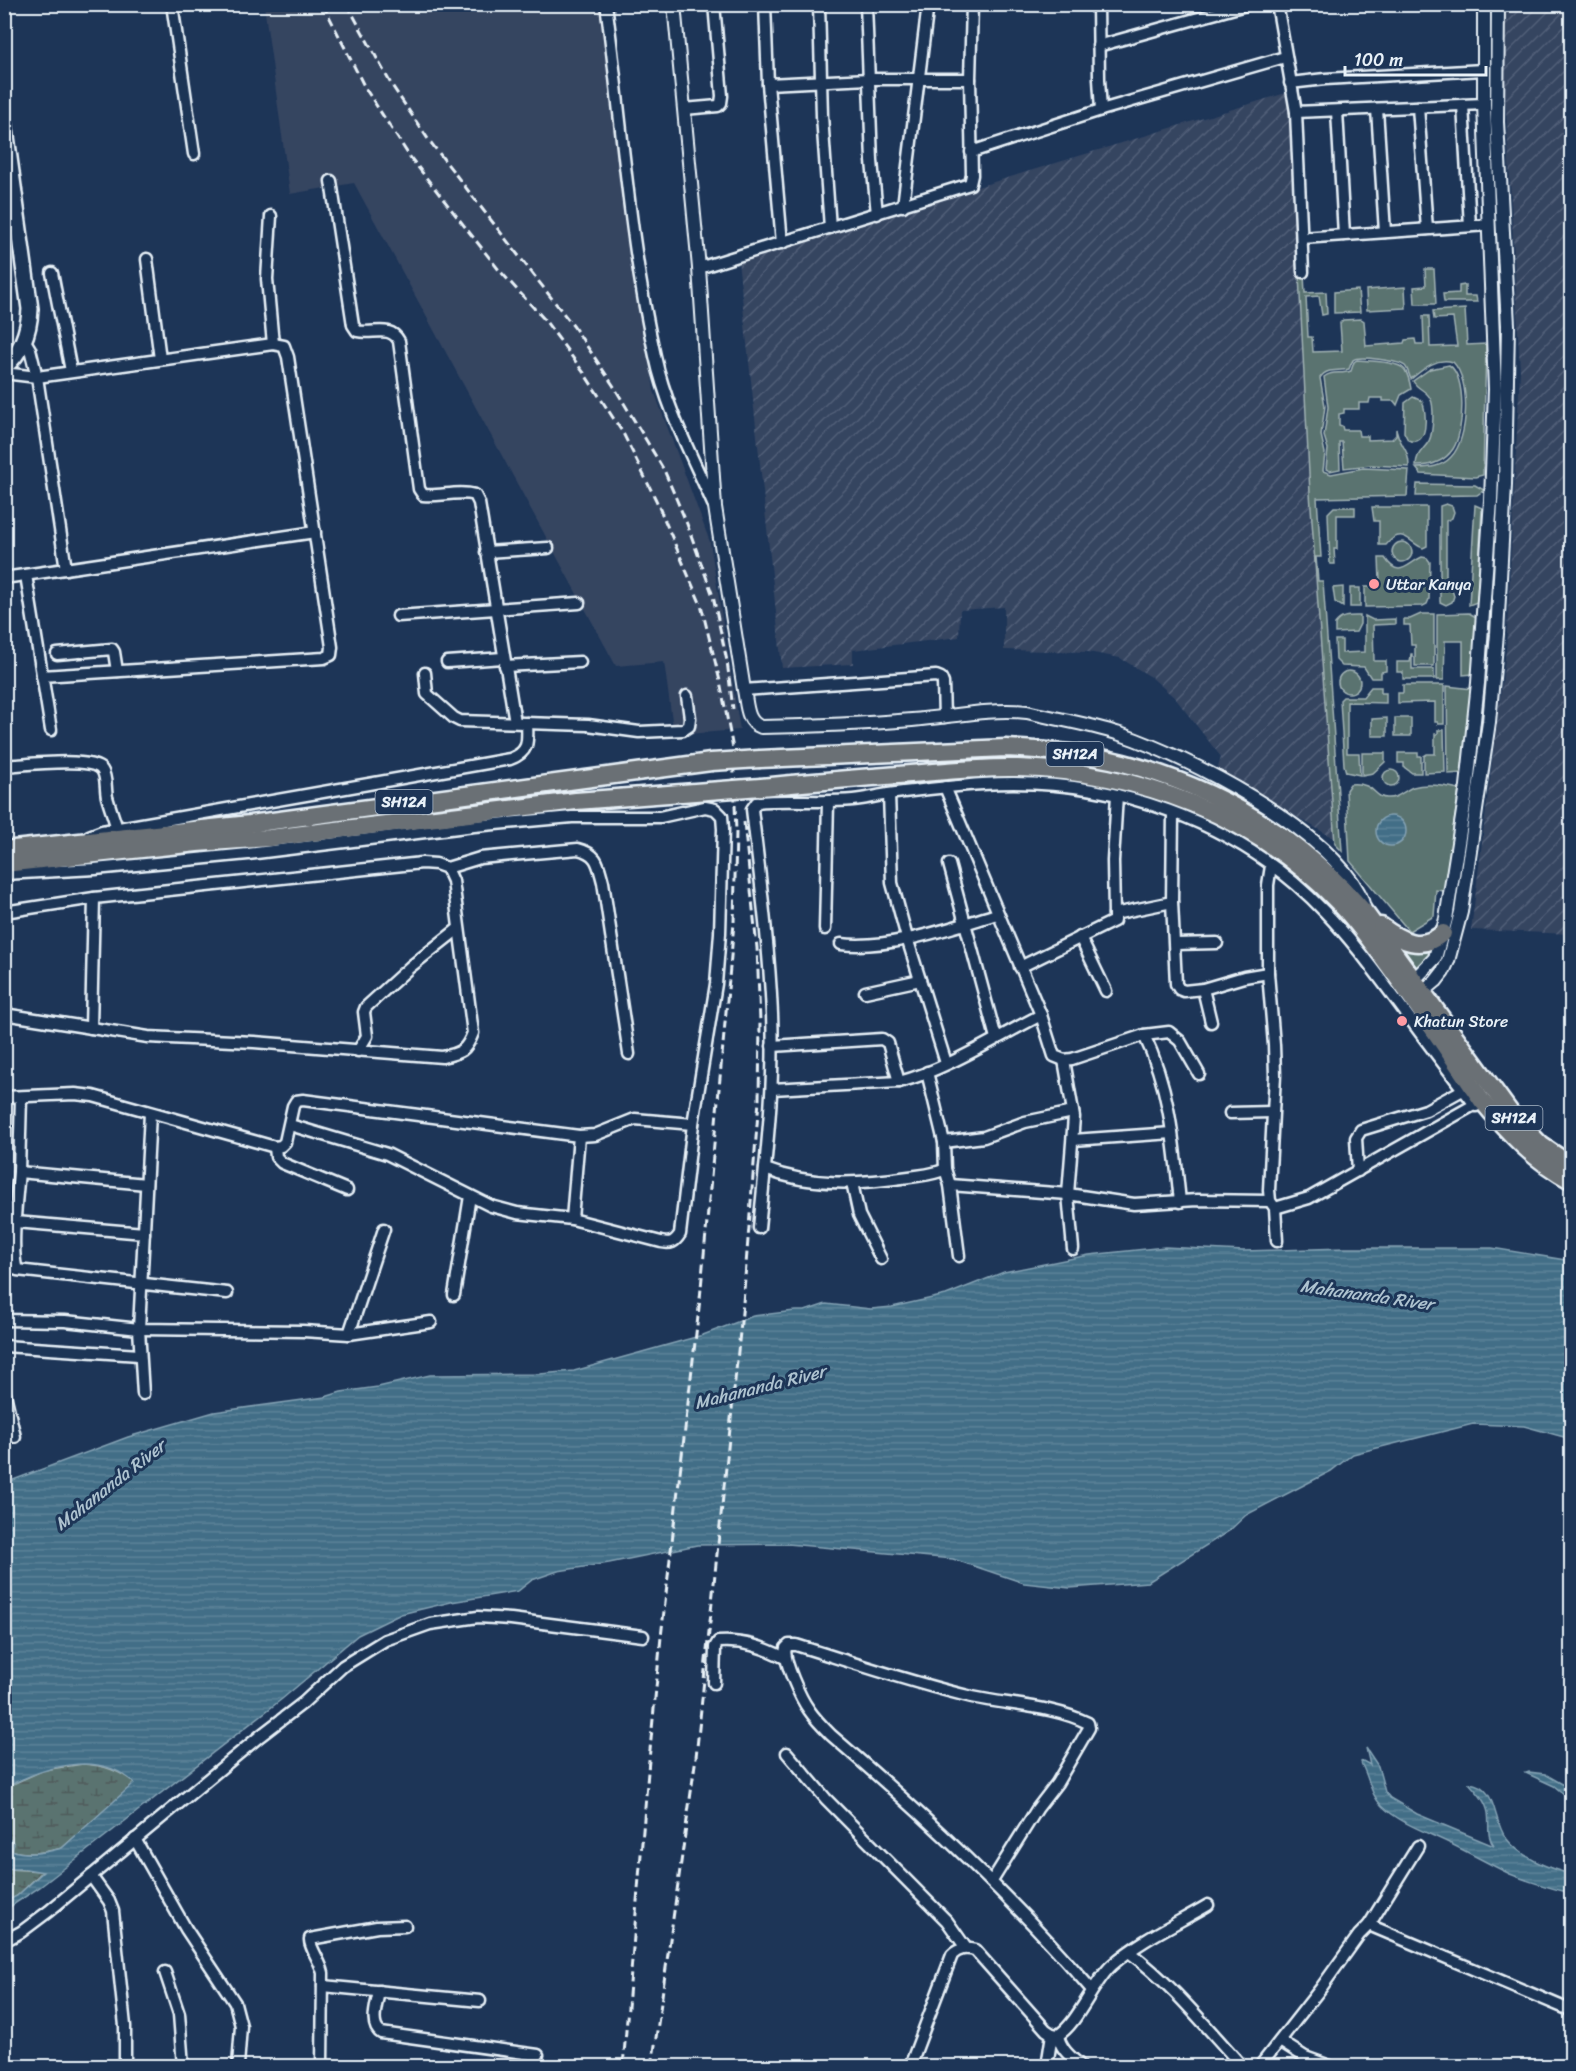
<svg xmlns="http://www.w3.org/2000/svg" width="1576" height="2071" font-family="Sriracha,sans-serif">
<defs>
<pattern id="industrial-furrows" width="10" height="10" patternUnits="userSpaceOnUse" patternTransform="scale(1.5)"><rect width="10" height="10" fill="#344461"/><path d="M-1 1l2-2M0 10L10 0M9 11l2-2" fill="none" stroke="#515f78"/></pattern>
<pattern id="wetland-marsh" width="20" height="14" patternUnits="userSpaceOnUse" patternTransform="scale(1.5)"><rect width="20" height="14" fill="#5a736f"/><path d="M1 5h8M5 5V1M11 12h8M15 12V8" fill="none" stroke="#4f5b5b"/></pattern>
<pattern id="water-rules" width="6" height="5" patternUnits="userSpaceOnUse" patternTransform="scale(1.5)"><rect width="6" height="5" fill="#426e87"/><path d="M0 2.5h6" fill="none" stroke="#5d8399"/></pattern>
</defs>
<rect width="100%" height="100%" fill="#1d3557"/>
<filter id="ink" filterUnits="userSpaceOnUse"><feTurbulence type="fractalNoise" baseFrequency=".0167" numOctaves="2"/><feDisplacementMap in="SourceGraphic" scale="12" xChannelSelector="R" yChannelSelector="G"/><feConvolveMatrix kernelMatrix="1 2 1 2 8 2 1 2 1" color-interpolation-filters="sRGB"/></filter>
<g filter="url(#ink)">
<polygon fill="#344461" points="567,4 568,9 604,10 654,391 710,542 740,730 674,735 664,662 616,666 354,183 290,194 264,5"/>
<g fill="url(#industrial-furrows)">
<polygon points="1505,5 1571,5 1571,934 1471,930 1506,650 1520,371 1502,35"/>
<polygon points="1289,92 1310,493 1335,839 1217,771 1221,757 1175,698 1151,677 1120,658 1088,652 1004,650 1004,607 960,610 959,637 853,650 853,664 782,668 738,260"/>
</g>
<g fill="#5a736f" stroke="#a1b2b4" stroke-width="1.5">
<polygon points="1425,269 1434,269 1436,304 1415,304 1414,287 1426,286"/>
<path d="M1299,275H1304L1305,293L1326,292L1327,314L1322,315L1319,296L1306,297L1308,337H1312L1313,352L1342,351L1340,323L1343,320L1361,319L1364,321L1366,346L1404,343L1405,340L1415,339L1416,344H1424L1423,316H1429L1430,347L1457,346L1453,318L1434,319L1433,311L1465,309L1467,345L1486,344L1483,475L1475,477L1421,474L1416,468C1429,468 1442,467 1451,457C1469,439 1471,380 1453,362C1436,357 1423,369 1411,379C1409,375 1408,369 1405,366C1399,361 1358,355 1353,360C1351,363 1350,366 1349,369C1338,372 1327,367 1320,378L1325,406L1321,435L1325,453L1323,471L1331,474L1363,468L1409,470L1407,496L1317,498L1321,557H1316L1318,581H1323L1342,851L1335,844L1310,493Z"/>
<polygon points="1465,285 1465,296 1476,296 1477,302 1444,302 1443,294 1459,293 1459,286"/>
<polygon points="1405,287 1406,308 1367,310 1366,290"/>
<polygon points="1358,290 1360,312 1334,313 1334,292"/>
<path d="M1357,360C1367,361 1399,361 1405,370C1408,375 1410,383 1411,389L1401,395L1397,405L1394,401H1383V398H1370L1369,403H1359V409H1344V413L1339,414V425L1342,426L1343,430H1358L1359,436H1368V440L1392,439L1396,435V429C1400,448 1409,447 1409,467L1371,465L1344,468L1342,442H1339L1340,469L1330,471L1326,469L1328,449L1324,436L1328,407L1324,377C1332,370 1341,375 1351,371L1354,362Z"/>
<path d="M1449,365C1467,376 1464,433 1453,449C1445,461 1431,466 1416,466C1416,453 1423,451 1429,441C1433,433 1435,405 1430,398C1426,390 1417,389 1413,381L1430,369Z"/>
<path d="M1413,397L1422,401C1427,412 1429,449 1408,440L1404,432L1405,403Z"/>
<polygon points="1417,484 1475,485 1484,490 1477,495 1416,496"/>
<polygon points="1446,504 1452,506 1454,512 1452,518 1446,521 1446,588 1452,590 1454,596 1452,602 1446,605 1440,602 1440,506"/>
<polygon points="1475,505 1482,508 1477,602 1469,605"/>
<polygon points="1334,507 1355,507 1355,515 1337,515 1337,549 1334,549 1335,564 1330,564 1328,513"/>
<path d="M1372,507H1427V546L1423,548C1409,543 1403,525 1386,545H1379V521H1374Z"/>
<circle cx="1402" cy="552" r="10"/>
<path d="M1422,557L1427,558L1430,562L1429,599L1427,604L1423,606L1365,607V587H1372V582L1380,581L1379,558H1385C1399,580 1408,563 1422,557Z"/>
<polygon points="1343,587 1343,607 1335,602 1333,588"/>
<rect x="1350" y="588" width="10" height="19"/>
<polygon points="1469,613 1476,617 1473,674 1463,675 1463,641 1445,641 1444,680 1437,680 1437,614"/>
<polygon points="1421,614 1434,614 1434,666 1415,666 1415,645 1411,645 1410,625 1404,625 1404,619 1410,619"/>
<path d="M1360,616V624L1356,632L1335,633V624C1341,615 1350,616 1360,616Z"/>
<polygon points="1365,616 1373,620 1395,619 1395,624 1373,625 1374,661 1386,661 1386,671 1381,672 1381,678 1371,678 1364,667 1342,666 1336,660 1335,640 1342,640 1342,653 1365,652"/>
<polygon points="1411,654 1412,654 1412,669 1434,669 1434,679 1403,679 1403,672 1397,672 1397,662 1410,662"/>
<circle cx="1349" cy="682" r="11"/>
<polygon points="1403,685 1444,685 1444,724 1438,724 1438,722 1435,722 1435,702 1398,703 1398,693 1403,693"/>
<polygon points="1447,686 1472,689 1463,773 1448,774"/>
<polygon points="1371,687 1381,687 1381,693 1386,693 1386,703 1347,702 1347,753 1359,753 1360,775 1346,772 1344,765 1340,700 1343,697 1363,697"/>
<polygon points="1387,718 1387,736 1372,736 1372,719"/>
<rect x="1395" y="718" width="16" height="18"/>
<polygon points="1438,730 1444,730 1445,772 1424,773 1424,756 1427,754 1435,754 1435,734 1438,734"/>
<polygon points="1362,753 1385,753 1385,762 1373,773 1362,775"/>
<polygon points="1398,753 1418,753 1418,756 1421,756 1421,773 1412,773 1404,767 1404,763 1398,763"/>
<circle cx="1391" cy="778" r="8"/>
<path d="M1350,784C1376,782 1373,798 1387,798C1397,799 1404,791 1413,787C1426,783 1446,786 1459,789L1444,891L1436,890L1434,916L1409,931L1350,861L1346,790Z"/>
<polygon points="1406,950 1427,951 1429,955 1420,967 1416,969 1405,953"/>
</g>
<g fill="url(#wetland-marsh)" stroke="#a1b2b4" stroke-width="1.5">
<path d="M83,1764C103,1765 119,1770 135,1783L62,1848C47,1852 26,1856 11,1850V1840H5L4,1788L44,1770Z"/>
<polygon points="5,1869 43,1871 17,1896 5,1902"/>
</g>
<g fill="url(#water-rules)" stroke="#84a2b4" stroke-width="1.5">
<circle cx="1391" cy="831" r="15"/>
<path d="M1165,1247L1243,1251L1345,1248H1492L1571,1261V1439L1524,1426L1473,1424L1353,1454L1331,1471L1246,1515L1229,1531L1148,1582L1070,1588L1024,1583L953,1559L788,1544L697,1545L609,1563L558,1571L532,1580L518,1591L451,1602L401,1614L358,1635L282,1699L40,1887L5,1910V1902L17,1896L43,1872L26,1869H5V1840L11,1839L14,1844L12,1850C26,1856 48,1852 62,1848L134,1783C99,1749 42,1767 5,1788V1483L128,1437L214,1412L325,1397L341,1392L378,1387L430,1375L540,1374L574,1371L703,1335L753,1316L795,1311H805L826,1304L871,1309L892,1307L946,1295L1004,1272L1089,1255Z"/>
<path d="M1366,1748L1378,1766L1385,1792L1390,1798L1417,1814L1494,1846C1486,1836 1490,1826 1488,1813C1486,1801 1477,1792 1469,1783C1498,1786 1492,1820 1506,1838C1520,1857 1549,1869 1571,1874V1893C1550,1888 1530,1882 1510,1874C1489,1864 1468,1852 1447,1842C1426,1832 1400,1823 1382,1806C1371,1796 1369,1778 1362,1765L1361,1762L1363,1761L1370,1765Z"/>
<polygon points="1529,1772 1545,1774 1571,1789 1571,1800 1554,1786 1526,1773"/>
</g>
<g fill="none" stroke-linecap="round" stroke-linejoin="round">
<g stroke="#e8f1f8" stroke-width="15">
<g id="minor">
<polyline points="172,4 194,154"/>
<path d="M606,4C622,121 629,242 655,356C666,408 692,456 713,504"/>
<polyline points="765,4 768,84 782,243"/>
<polyline points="819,4 822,116 830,228"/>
<polyline points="866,4 872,161 877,214"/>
<polyline points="1098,4 1099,79 1101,110"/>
<polyline points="1277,4 1296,112 1303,272"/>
<polyline points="1098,46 1249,4"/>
<polyline points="1290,83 1325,79 1483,70"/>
<polyline points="768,84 869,79 970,79"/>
<polyline points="1463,105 1470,226"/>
<polyline points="1418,107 1427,229"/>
<polyline points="684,109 718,106 721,103 722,96 714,4"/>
<polyline points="1377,109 1385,232"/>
<polyline points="1337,111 1344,235"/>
<polyline points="1296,112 1484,104"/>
<polyline points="971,152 1101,110 1285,57"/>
<path d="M331,181L353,325L357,331C372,335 390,324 399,341L419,489L423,495C440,497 458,490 475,495L479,503L515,722"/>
<polyline points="903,206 928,4"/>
<polyline points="271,216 267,279 273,344"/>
<polyline points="1302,238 1488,225"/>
<polyline points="147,259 160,359"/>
<polyline points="699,268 970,184 972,175 970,79 972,4"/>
<polyline points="52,273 71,371"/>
<polyline points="24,339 30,349 37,377 66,569"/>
<polyline points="4,373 37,377 273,344 284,346 288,357 332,647 331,655 324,658 42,676"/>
<polyline points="486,552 548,548"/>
<polyline points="26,575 51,730"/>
<polyline points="4,578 315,532"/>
<polyline points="398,616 579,603"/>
<polyline points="57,654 112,649 114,652 117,671"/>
<polyline points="447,662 503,658"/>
<polyline points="505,666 580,662"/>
<polyline points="425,673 427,694 454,718 460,721 588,725 639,732 683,730 689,726 690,718 687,696"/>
<polyline points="744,690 936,676 941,678 943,683 944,717"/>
<path d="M4,766C22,765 92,756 102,770C107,777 105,788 107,797C110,808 114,818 117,829"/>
<polyline points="945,787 1041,1015 1054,1056 1064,1060 1072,1059 1144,1035 1169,1032 1180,1041 1199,1074"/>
<polyline points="889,794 892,883 907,938 946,1063"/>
<polyline points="1173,813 1172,902 1176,984 1179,989 1184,991 1203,989 1244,977 1268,973"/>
<path d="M89,836L102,831L510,759C529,752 528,742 527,723"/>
<polyline points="949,864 996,1038"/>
<polyline points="1271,866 1268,885 1268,973 1274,1045 1275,1075 1269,1190 1270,1201 1275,1208 1277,1241"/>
<path d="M447,868L480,858L578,849C598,854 598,864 603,882L629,1054"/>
<path d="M4,874L95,869L248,854L474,826L572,817H660L705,807L715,809L722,816L723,829L720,933L716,984L693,1124L680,1234C675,1242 671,1244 661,1242L572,1219L517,1213L491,1206L387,1154L290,1125"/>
<path d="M4,912L94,898L422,863L436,864L447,868L453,881L473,1033C466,1051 461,1053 442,1057L254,1042L148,1037L4,1014"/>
<polyline points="1114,914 1113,861 1117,795"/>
<polyline points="825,929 828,802"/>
<polyline points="1080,937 1106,991"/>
<path d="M841,944C889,950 950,928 997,914"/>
<polyline points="1175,944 1217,943"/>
<polyline points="1020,967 1114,921 1114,914 1172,902"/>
<polyline points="1203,989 1211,1022"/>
<polyline points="865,992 920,980"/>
<polyline points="91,1028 94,898"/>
<path d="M1144,1035C1170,1088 1174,1144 1180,1202"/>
<polyline points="772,1046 882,1039 888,1043 899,1082"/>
<polyline points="358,1051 367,1036 364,1012 366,1007 410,967 458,929"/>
<polyline points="1064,1060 1074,1117 1068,1194 1073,1249"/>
<polyline points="927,1072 944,1142 945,1169 950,1185 959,1256"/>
<path d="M772,1089L899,1082C946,1070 997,1037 1041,1015"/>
<polyline points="4,1097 75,1094 93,1096 275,1147 281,1146 285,1142 293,1106 296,1101 303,1100 579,1136 572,1219"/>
<polyline points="1230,1113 1272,1112"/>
<polyline points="579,1136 595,1135 635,1119 693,1124"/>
<polyline points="1073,1140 1172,1133"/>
<polyline points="944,1142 984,1137 1025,1122 1073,1112"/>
<polyline points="275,1147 276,1157 282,1163 347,1190"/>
<path d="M765,1169C811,1187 861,1184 909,1177C921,1175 934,1175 945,1169"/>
<polyline points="1358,1171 1356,1138 1361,1130 1426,1110 1468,1087"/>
<polyline points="19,1172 21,1097"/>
<polyline points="852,1183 859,1215 881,1259"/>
<path d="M146,1184L19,1172C17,1194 10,1251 17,1270L227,1293"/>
<polyline points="950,1185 1068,1194 1134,1204 1197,1200 1270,1201"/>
<polyline points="1275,1208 1309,1198 1481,1101"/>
<polyline points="4,1221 144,1233"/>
<path d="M759,1228C766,1157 775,1085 772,1014C769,945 760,877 752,809L757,802C789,799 821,803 853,800C865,799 876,796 888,794C920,790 952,786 983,784C1109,776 1238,820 1325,912C1354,942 1378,976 1402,1008C1426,1041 1451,1074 1476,1106"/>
<polyline points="454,1295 470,1196"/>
<polyline points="4,1320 65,1321 139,1329 303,1331 349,1334 431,1322"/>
<polyline points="349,1334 384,1229"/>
<polyline points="4,1346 139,1355"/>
<polyline points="4,1390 15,1437"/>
<polyline points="143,1394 139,1329 150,1113"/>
<path d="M714,1683L715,1647L718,1642C743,1640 763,1647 785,1658"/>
<polyline points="787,1753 826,1799 947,1921 966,1948"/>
<polyline points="135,1839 186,1929 235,2003 241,2026 238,2066"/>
<polyline points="91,1876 109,1901 113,1911 125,2026 125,2066"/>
<path d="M992,1881L1037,1809L1057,1783L1089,1728L1088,1723C1054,1706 1009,1705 972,1697C912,1683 854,1663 796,1645H789L786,1648C782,1659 801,1699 809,1710C815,1719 823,1727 831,1735C924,1815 1012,1897 1092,1990"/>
<polyline points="1369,1925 1418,1846"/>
<polyline points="4,1941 21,1932 49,1911 260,1736 303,1703 343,1666 385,1640 430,1624 478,1617 511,1619 643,1636"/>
<path d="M1129,1952C1172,1984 1206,2027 1242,2066"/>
<polyline points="165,1972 179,2014 183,2066"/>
<polyline points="323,1986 480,2001"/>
<path d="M379,1991C377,2004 369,2025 381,2033L538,2055"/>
<path d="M1058,2035C1060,2049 1071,2057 1081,2066"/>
<polyline points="1280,2041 1305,2057 1330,2066"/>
<polyline points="4,2050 7,2066"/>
<path d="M322,2066L323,1973C321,1962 309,1947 310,1939L377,1927L405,1926"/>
<path d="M910,2066L952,1955C959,1948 966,1948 975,1950L1046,2030L1052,2034L1058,2035C1077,2025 1093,1982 1112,1965C1140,1940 1176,1924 1208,1905"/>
<polyline points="1047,2066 1052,2034"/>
<polyline points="1260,2066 1321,1988 1359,1935 1369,1925 1572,2011"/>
</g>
</g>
<g stroke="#e8f1f8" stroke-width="16">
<g id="tertiary">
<path d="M674,4L699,268L715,507L744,690C747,704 746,722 761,727C812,726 862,724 912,720C951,717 988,708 1027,712C1057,719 1090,724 1120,734C1190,758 1323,826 1359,893C1362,898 1363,905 1365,910"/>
<polyline points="1410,984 1435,958 1446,919 1467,786 1478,683 1491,500 1495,389 1484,104 1484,4"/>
<polyline points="1417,997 1436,981 1443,972 1448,961 1461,912 1489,722 1497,634 1505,485 1508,325 1497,122 1498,4"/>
</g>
</g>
<g stroke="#e8f1f8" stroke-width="20">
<path id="secondary" d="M4,122L30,309C29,332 22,352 4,367"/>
</g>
<g stroke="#e8f1f8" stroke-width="21">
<g id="primary">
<path d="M760,759L1006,748C1045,750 1085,753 1123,763C1219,788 1303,839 1366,914L1512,1115L1541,1145L1572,1166"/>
<path d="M761,787C810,782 860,778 910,774C946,771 982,767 1018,768C1138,771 1256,815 1339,903C1359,923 1375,947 1392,970C1423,1013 1452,1057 1482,1101C1508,1133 1535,1161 1572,1181"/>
<polyline points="4,850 250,824 711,762"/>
<polyline points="4,864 197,843 270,838 576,801 708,791"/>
<path d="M1381,926C1401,941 1421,952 1443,933"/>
</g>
</g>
<use href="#minor" stroke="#1d3557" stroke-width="10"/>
<use href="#tertiary" stroke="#1d3557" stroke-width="12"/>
<use href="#secondary" stroke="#1d3557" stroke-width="15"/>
<use href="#primary" stroke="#6b7074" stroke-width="16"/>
<g stroke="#e8f1f8" stroke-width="3" stroke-dasharray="9 4.5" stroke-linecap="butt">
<polyline points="323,4 365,88 410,157 499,270 544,319 584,373 623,433 656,500 701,605 720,681 733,749 736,832 734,923 700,1299 661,1637 649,1760 623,2066"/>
<polyline points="347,4 391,84 428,139 574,327 613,385 664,470 687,524 713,596 727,661 733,709"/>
<polyline points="652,2066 696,1757 743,1303 759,1100 760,1022 757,948 744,822"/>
</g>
<g stroke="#e8f1f8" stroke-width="21" stroke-linecap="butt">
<g id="primary-bridge">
<polyline points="711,762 760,759"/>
<polyline points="708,791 761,787"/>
</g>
</g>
<use href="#primary-bridge" stroke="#6b7074" stroke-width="16"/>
</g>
</g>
<g fill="#ff9aa2" stroke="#1d3557" stroke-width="2">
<circle cx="1374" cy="584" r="6"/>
<circle cx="1402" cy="1021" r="6"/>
</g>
<g text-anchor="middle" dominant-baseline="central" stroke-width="6" stroke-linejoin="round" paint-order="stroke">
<g fill="#1d3557" stroke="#abb9c8" stroke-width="1.5">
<rect x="1046.5" y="742" width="57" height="24" rx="4.5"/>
<rect x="375.5" y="790" width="57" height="24" rx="4.5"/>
<rect x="1485.5" y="1106" width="57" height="24" rx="4.5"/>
</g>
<g font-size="15" font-weight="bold" fill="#e8f1f8">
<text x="1075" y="754">SH12A</text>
<text x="404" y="802">SH12A</text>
<text x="1514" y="1118">SH12A</text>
</g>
<g font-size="16" fill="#e8f1f8" stroke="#1d3557" text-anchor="start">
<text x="1386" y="584">Uttar Kanya</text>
<text x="1414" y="1021">Khatun Store</text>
</g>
<g font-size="18" font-style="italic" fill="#aec3d0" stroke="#1d3557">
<text transform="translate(1367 1295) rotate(8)">Mahananda River</text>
<text transform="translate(760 1387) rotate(-14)">Mahananda River</text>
<text transform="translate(110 1485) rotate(-38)">Mahananda River</text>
</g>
</g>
<rect width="1576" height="2071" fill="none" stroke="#1d3557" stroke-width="24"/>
<rect x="12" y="12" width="1552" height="2047" fill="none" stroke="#e8f1f8" stroke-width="2" filter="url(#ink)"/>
<path d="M1345 66v9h141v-9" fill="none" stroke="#e8f1f8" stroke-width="3"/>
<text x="1354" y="66" font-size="18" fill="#e8f1f8" stroke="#1d3557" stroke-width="4.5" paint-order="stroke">100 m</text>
</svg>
